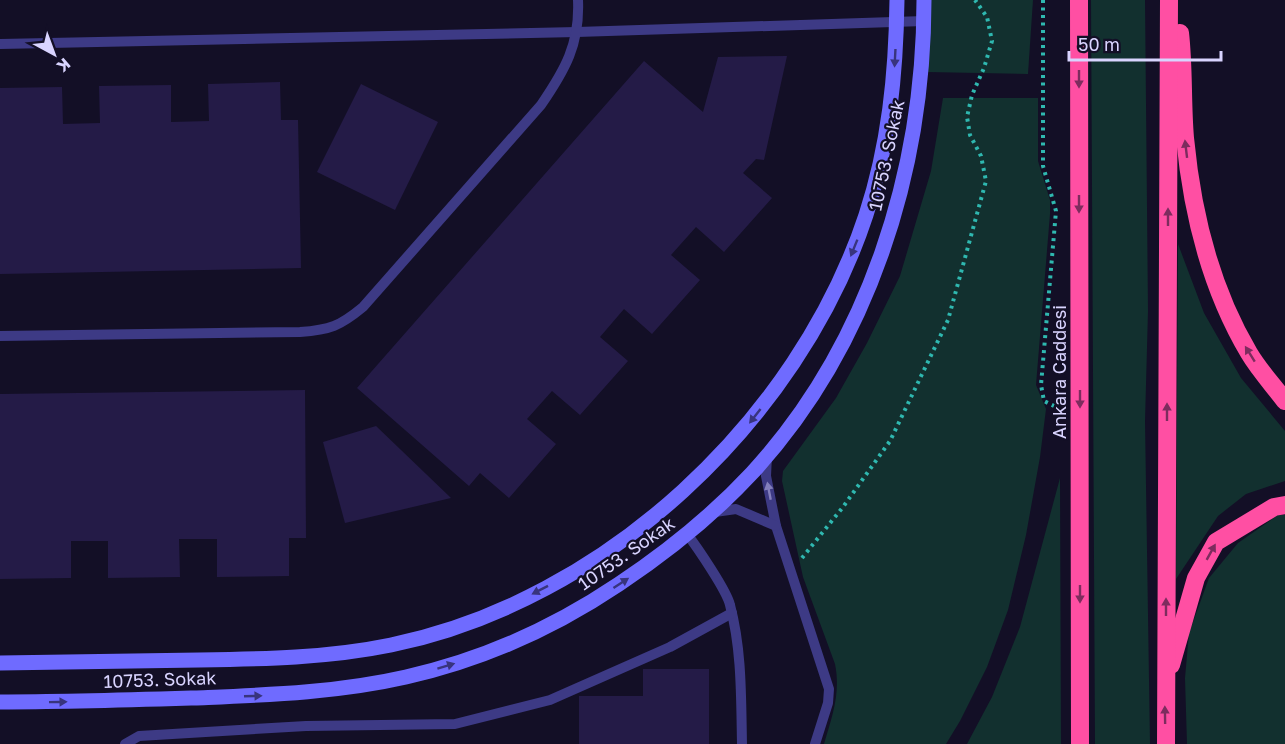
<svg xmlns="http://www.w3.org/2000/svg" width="1285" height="744" font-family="'Golos Text',sans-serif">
<rect width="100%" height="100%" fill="#130f26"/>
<g fill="#12302f">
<polygon points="927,0 1033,0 1028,74 927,72"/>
<polygon points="1091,0 1145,0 1148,311 1145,421 1150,744 1095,744"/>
<path d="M943,98H1038V161L1050,200V214L1036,385L1046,409L1040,457L1026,535L1008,610L987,667L960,721L946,744H824C832,717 841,693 835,664L803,577L782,481L783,471L836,398L867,343L900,276L931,171Z"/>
<polygon points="1178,244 1204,313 1241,378 1285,431 1285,481 1246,494 1218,516 1176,579"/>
<polygon points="1060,478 1061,744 967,744 992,697 1020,627"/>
<polygon points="1278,515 1285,515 1285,744 1187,744 1185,678 1189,633 1209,578 1238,543"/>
</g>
<g fill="#241b47">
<polygon points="787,56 764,160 756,159 743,173 772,198 724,252 696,227 671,255 700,280 652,334 624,309 600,337 628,361 580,415 552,391 527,419 556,444 509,498 480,473 469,486 357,388 644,61 703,112 718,57"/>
<polygon points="280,82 281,120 298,120 301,268 0,274 0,88 62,87 63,124 100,123 99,86 171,85 171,122 209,121 208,84"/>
<polygon points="361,84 438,122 395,210 317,172"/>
<polygon points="305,390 306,538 289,538 289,576 217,577 217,539 179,539 180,577 108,578 108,541 71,541 71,578 0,579 0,394"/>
<polygon points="376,426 451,498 345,523 323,442"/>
<polygon points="643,669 709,669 709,744 579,744 579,696 643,696"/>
</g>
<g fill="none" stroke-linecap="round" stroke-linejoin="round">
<g stroke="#2fb8b0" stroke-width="4" stroke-dasharray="3 4.5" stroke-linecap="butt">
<polyline points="1043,0 1043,166 1056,211 1041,385 1044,401 1054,406"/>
<polyline points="802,558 843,507 890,441 948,320 986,181 981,156 970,135 967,117 972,95 984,68 992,41 987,17 975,0"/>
</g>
<g stroke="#3d3a85" stroke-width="10">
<polyline points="0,44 577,32 924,21"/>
<path d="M0,336L300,332C330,330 340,326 363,307L541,105C565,70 580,44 578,0"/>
<polyline points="767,456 766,476 776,526 829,689 828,703 815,744"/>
<polyline points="715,512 736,509 776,526"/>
<path d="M687,534C697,547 727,591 730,605C742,650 741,698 742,744"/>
<polyline points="125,744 139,736 306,726 455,724 550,700 670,647 732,613"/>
</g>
<g stroke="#6f6bff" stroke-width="15">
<path d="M0,663C66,662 133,661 199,660C264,659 328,658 391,645C605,601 798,421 866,215C889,145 896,74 897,0"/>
<path d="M0,702C65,702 129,700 194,698C265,695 336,693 406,677C482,660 555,627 619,584C667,552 713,515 752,473C869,346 924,170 924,0"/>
</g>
<g stroke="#ff4fa3" stroke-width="18">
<polyline points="1079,0 1080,744"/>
<path d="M1180,33C1184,68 1182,103 1185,138C1192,212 1211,289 1249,353C1259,370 1273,385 1285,401"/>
<polyline points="1171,665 1196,578 1216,542 1274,507 1285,505"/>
<polyline points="1166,744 1169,0"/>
</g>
</g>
<defs><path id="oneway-solid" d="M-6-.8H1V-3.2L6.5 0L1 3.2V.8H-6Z" transform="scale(1.5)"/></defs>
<g fill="#38347d">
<use href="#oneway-solid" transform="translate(895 58) rotate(93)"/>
<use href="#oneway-solid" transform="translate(854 248) rotate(112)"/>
<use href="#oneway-solid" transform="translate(755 416) rotate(128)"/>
<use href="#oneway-solid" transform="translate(621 583) rotate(-33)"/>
<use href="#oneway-solid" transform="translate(540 590) rotate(153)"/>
<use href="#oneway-solid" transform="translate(446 666) rotate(-17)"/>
<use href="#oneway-solid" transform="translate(253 696) rotate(-2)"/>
<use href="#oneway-solid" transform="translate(58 702) rotate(-1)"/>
</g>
<g fill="#7d2c5e">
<use href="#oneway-solid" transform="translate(1079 79) rotate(90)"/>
<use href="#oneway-solid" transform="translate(1186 149) rotate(-97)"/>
<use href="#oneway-solid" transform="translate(1079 204) rotate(90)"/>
<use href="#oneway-solid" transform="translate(1168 217) rotate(-90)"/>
<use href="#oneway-solid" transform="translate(1250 354) rotate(-122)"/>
<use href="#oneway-solid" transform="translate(1080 399) rotate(90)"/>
<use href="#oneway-solid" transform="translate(1167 412) rotate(-90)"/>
<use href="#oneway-solid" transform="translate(1211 552) rotate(-61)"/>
<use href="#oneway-solid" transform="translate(1080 594) rotate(90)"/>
<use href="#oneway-solid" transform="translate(1166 607) rotate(-90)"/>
<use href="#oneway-solid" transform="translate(1165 715) rotate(-91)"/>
</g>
<use fill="#837fbc" href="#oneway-solid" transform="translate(769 491) rotate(-101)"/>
<g text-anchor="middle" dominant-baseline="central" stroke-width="4.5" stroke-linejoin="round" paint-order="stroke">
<g font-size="18" fill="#d9d4ff" stroke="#130f26">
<text transform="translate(886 155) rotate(-78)">10753. Sokak</text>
<text transform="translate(1059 372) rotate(-90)">Ankara Caddesi</text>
<text transform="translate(626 553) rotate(-35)">10753. Sokak</text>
<text transform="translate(160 679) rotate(-2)">10753. Sokak</text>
</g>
</g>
<g transform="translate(54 54) rotate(139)" stroke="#130f26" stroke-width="4.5" paint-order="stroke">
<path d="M0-4.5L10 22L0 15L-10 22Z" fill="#d9d4ff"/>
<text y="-9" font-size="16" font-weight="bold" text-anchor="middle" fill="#d9d4ff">K</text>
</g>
<path d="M1069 51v9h152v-9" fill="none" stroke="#d9d4ff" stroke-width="3"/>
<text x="1078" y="51" font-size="18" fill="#d9d4ff" stroke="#130f26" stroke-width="4.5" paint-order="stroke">50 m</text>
</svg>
